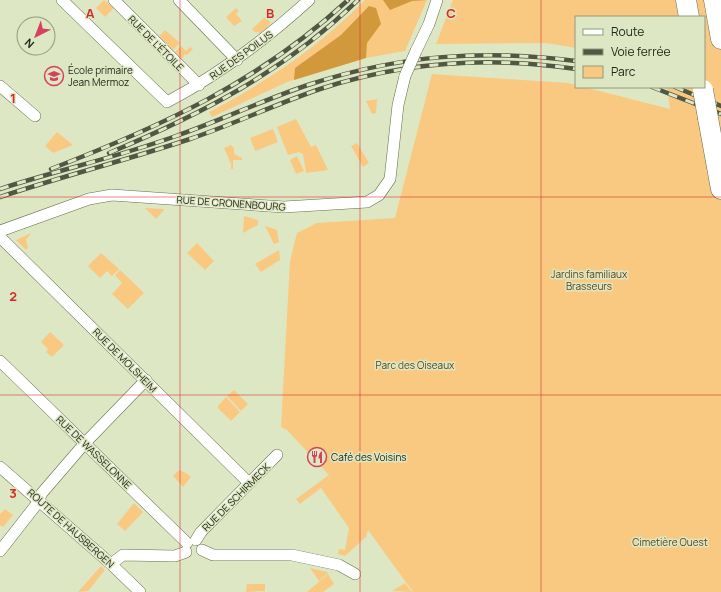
<svg xmlns="http://www.w3.org/2000/svg" width="721" height="592" font-family="Manrope,sans-serif">
<rect width="100%" height="100%" fill="#dee7c3"/>
<g fill="#f9c982">
<polygon points="104,0 114,8 105,17 96,8"/>
<path d="M365,0H427L405,51L366,58L287,82L212,117L209,112C266,82 319,47 365,0Z"/>
<polygon points="453,0 721,0 721,592 413,592 368,530 366,537 345,556 338,554 339,549 345,550 349,528 321,488 300,504 296,499 329,475 287,430 281,427 290,261 297,233 317,223 395,218 432,74 568,83 576,85 576,87 584,87 670,109 667,87 704,87 704,17 576,17 576,48 546,43 436,44"/>
<polygon points="236,8 239,11 236,14 242,21 234,26 226,17"/>
<polygon points="265,17 271,23 261,33 255,32 252,29"/>
<polygon points="165,30 180,43 173,50 159,36"/>
<polygon points="181,46 186,51 190,47 193,49 187,55 185,54 182,59 175,52"/>
<polygon points="377,99 376,113 372,114 366,101"/>
<polygon points="296,119 311,147 316,145 328,170 306,173 303,154 299,152 288,155 277,127"/>
<polygon points="273,129 278,142 255,151 250,138"/>
<polygon points="57,132 73,145 53,153 45,146"/>
<polygon points="357,143 369,163 363,167 351,146"/>
<polygon points="231,145 234,148 234,154 242,158 242,160 233,160 233,169 231,169 231,164 224,148"/>
<polygon points="297,156 304,171 296,174 290,160"/>
<polygon points="145,208 163,209 164,210 156,219"/>
<polygon points="244,216 258,220 258,225 243,233"/>
<polygon points="265,226 277,230 279,242 274,244"/>
<polygon points="31,233 26,240 28,248 26,250 16,240"/>
<polygon points="197,243 214,261 205,270 187,253"/>
<polygon points="279,250 280,260 261,272 255,264"/>
<polygon points="101,253 119,269 112,276 107,271 100,278 88,266"/>
<polygon points="120,270 144,293 128,309 112,294 122,283 115,275"/>
<polygon points="50,332 64,345 52,357 46,352 48,349 41,342"/>
<polygon points="234,390 248,404 241,411 227,396"/>
<polygon points="226,397 240,412 231,421 217,407"/>
<polygon points="179,470 186,473 191,477 183,487 173,476"/>
<polygon points="134,503 143,512 125,531 117,524"/>
<polygon points="5,509 13,515 3,527 0,525 0,514"/>
<polygon points="101,566 105,570 88,591 78,592"/>
<polygon points="310,568 327,572 328,573 319,581"/>
<polygon points="328,574 334,584 323,592 307,592"/>
<polygon points="405,583 412,592 392,591"/>
<polygon points="247,584 265,584 265,591 246,592"/>
</g>
<g fill="#d2993c">
<polygon points="383,0 427,0 412,1 390,10"/>
<polygon points="369,6 376,8 381,24 367,43 366,58 294,80 295,68 341,35"/>
</g>
<g fill="none" stroke-linecap="round" stroke-linejoin="round">
<g stroke="#676e4e" stroke-width="12">
<g id="street">
<path d="M62,0L167,102C220,74 265,40 309,0"/>
<polyline points="114,0 199,85"/>
<polyline points="179,0 237,60"/>
<polyline points="416,51 429,24 437,0"/>
<polyline points="0,86 35,116"/>
<polyline points="0,231 89,199 112,195 284,207 367,202 379,195 390,179 398,105 405,76"/>
<polyline points="0,237 249,483"/>
<polyline points="0,361 187,543"/>
<polyline points="0,467 111,564 140,592"/>
<polyline points="196,540 201,532 277,455"/>
<polyline points="202,550 213,555 292,555 339,565 355,574"/>
<polyline points="0,551 36,505 42,493 85,443 146,380"/>
<polyline points="111,564 123,555 175,556 186,552"/>
</g>
</g>
<g stroke="#676e4e" stroke-width="21">
<g id="highway">
<polyline points="686,0 689,17"/>
<polyline points="714,0 721,39"/>
<polyline points="708,118 721,189"/>
</g>
</g>
<use href="#street" stroke="#fff" stroke-width="11"/>
<use href="#highway" stroke="#fff" stroke-width="20"/>
<g stroke="#525744" stroke-width="4.5">
<g id="rail">
<polyline points="652,87 721,114"/>
<polyline points="675,87 721,106"/>
<path d="M109,153C202,114 285,71 358,0"/>
<path d="M51,169C162,126 259,82 348,0"/>
<path d="M0,189C58,170 118,157 176,136C222,120 265,99 311,84C400,55 484,49 576,61"/>
<path d="M0,197C63,176 127,160 190,139C234,124 276,104 320,89C403,62 490,56 576,69"/>
</g>
</g>
<use href="#rail" stroke="#dee7c3" stroke-width="3" stroke-dasharray="9" stroke-linecap="butt"/>
<g stroke="#676e4e" stroke-width="12" stroke-linecap="butt">
<polyline id="street-bridge" points="405,76 416,51"/>
</g>
<g stroke="#676e4e" stroke-width="21" stroke-linecap="butt">
<polyline id="highway-bridge" points="703,90 708,118"/>
</g>
<use href="#street-bridge" stroke="#fff" stroke-width="11"/>
<use href="#highway-bridge" stroke="#fff" stroke-width="20"/>
</g>
<path fill="none" stroke="#d62828" stroke-width="1" stroke-opacity="0.55" d="M180,0V592M360,0V592M541,0V592M0,197H721M0,395H721"/>
<defs>
<g id="school-ring" transform="scale(1)"><circle r="9.5" fill="#dee7c3" stroke="#d34360" stroke-width="1.5"/><path d="M0-5L7-2L0 1L-7-2ZM-4 1L0 2.5L4 1V4Q0 6-4 4Z" fill="#d34360"/></g>
<g id="restaurant-ring" transform="scale(1)"><circle r="9.5" fill="#dee7c3" stroke="#d34360" stroke-width="1.5"/><path d="M-5-6h1v4h1v-4h1v4h1v-4h1v5L-1.5 .5V6h-2V.5L-5-1ZM5-6V6H3V1.5H1.5Q1.5-4 5-6Z" fill="#d34360"/></g>
</defs>
<g fill-rule="evenodd">
<use href="#school-ring" x="54" y="76"/>
<use href="#restaurant-ring" x="317" y="457"/>
</g>
<g text-anchor="middle" dominant-baseline="central" stroke-width="3" stroke-linejoin="round" paint-order="stroke">
<g font-size="10" fill="#232619" stroke="#dee7c3">
<text transform="translate(156 43) rotate(45)">RUE DE L'ÉTOILE</text>
<text transform="translate(241 55) rotate(-36)">RUE DES POILUS</text>
<text transform="translate(231 203) rotate(4)">RUE DE CRONENBOURG</text>
<text transform="translate(125 360) rotate(45)">RUE DE MOLSHEIM</text>
<text transform="translate(94 452) rotate(44)">RUE DE WASSELONNE</text>
<text transform="translate(236 497) rotate(-45)">RUE DE SCHIRMECK</text>
<text transform="translate(71 528) rotate(42)">ROUTE DE HAUSBERGEN</text>
</g>
<g font-size="10" fill="#232619" stroke="#dee7c3" text-anchor="start">
<text x="68" y="70">École primaire<tspan x="68" dy="12">Jean Mermoz</tspan></text>
<text x="331" y="457">Café des Voisins</text>
</g>
<g font-size="10" fill="#5a421d" stroke="#dee7c3">
<text x="589" y="274">Jardins familiaux<tspan x="589" dy="12">Brasseurs</tspan></text>
<text x="415" y="365">Parc des Oiseaux</text>
<text x="670" y="542">Cimetière Ouest</text>
</g>
</g>
<g font-size="13" text-anchor="middle" font-weight="bold" fill="#d62828" stroke="#dee7c3" stroke-width="3" stroke-linejoin="round" paint-order="stroke">
<text x="90" y="18">A</text>
<text x="270" y="18">B</text>
<text x="451" y="18">C</text>
<text x="13" y="103">1</text>
<text x="13" y="301">2</text>
<text x="13" y="498">3</text>
</g>
<rect x="575" y="16" width="130" height="72" fill="#dee7c3" stroke="#939a7f"/>
<rect x="583" y="29" width="20" height="6" fill="#ffffff" stroke="#939a7f"/>
<text x="611" y="36" font-size="12" fill="#232619">Route</text>
<rect x="583" y="49" width="20" height="6" fill="#525744" stroke="#939a7f"/>
<text x="611" y="56" font-size="12" fill="#232619">Voie ferrée</text>
<rect x="583" y="66" width="20" height="12" fill="#f9c982" stroke="#939a7f"/>
<text x="611" y="76" font-size="12" fill="#232619">Parc</text>
<g transform="translate(36 36) rotate(222)"><circle r="19" fill="#dee7c3" stroke="#939a7f"/>
<path d="M0-3L7 15L0 10L-7 15Z" fill="#d34360"/>
<text y="-6" font-size="11" font-weight="bold" text-anchor="middle" fill="#232619">N</text>
</g>
</svg>
